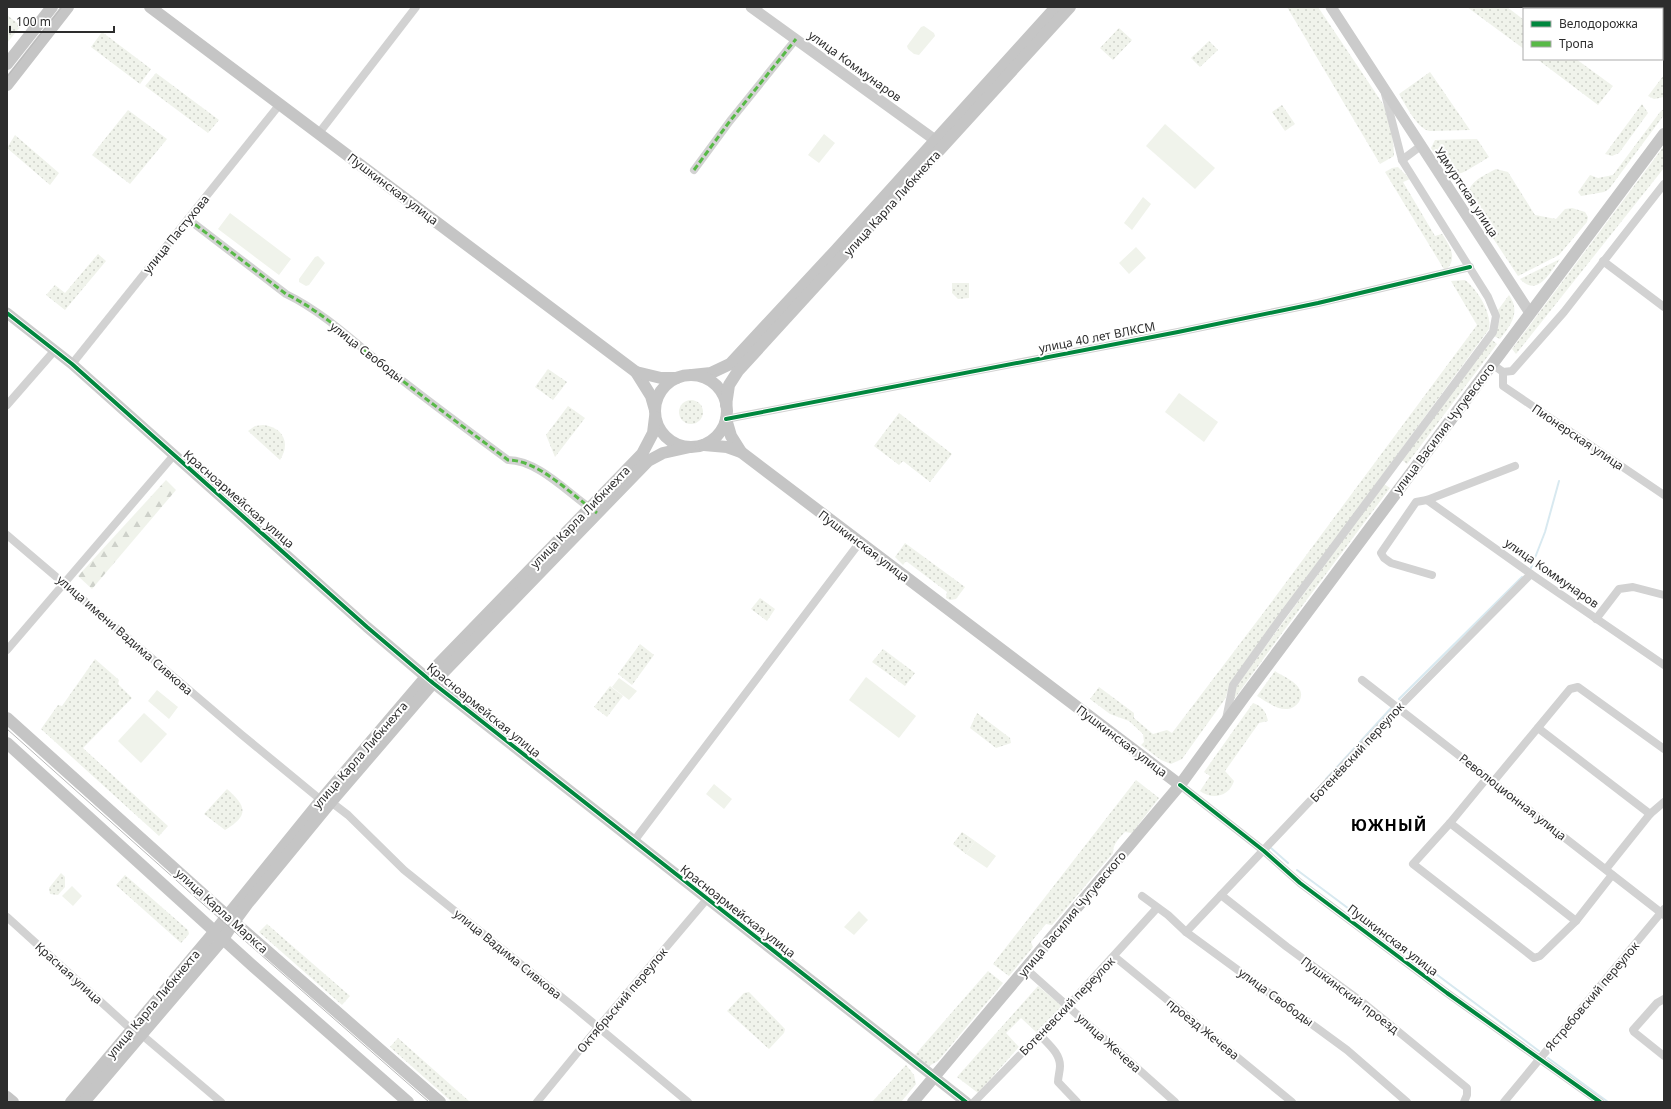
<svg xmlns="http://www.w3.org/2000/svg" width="1671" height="1109" font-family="'Noto Sans',sans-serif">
<defs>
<pattern id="green-dots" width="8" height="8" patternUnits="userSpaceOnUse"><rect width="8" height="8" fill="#f0f3eb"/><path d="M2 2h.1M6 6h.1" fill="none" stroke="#ced1ca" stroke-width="1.8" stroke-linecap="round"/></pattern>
<pattern id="forest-firs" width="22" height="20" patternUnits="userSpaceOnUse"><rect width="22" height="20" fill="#f0f3eb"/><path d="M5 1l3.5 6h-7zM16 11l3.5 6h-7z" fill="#ced1ca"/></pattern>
</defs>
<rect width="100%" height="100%" fill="#fff"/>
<g fill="url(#green-dots)">
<path d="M1287,7H1318L1383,104C1391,120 1393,138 1394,156L1380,164Z"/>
<polygon points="1467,7 1507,7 1524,20 1524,49"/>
<polygon points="7,15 21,26 7,43"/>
<polygon points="1119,28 1132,40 1113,60 1100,48"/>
<polygon points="102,32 151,69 140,84 91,47"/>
<polygon points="1209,41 1218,50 1200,67 1191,58"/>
<polygon points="1537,59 1576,59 1613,86 1598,105"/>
<path d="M1430,72L1470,130L1430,131C1418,130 1405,104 1399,94Z"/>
<polygon points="156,73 219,120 208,133 145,86"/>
<polygon points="1664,75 1664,97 1654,99 1648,96"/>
<polygon points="1642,104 1648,113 1619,153 1612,156 1605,154"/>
<polygon points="1282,105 1295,124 1285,131 1272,112"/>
<polygon points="1664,109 1664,115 1609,189 1604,192 1581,196 1578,192 1590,175 1598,178 1613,175 1660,112"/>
<polygon points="128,110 167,139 130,184 92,155"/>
<polygon points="15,135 59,173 50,185 7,148"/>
<path d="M1477,139L1489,157C1454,178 1455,184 1431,148L1435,140Z"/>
<polygon points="1664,146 1664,168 1516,354 1512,349"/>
<path d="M1398,167L1410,179L1403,182L1435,236L1442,234C1451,247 1458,259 1445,271L1385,172L1392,168Z"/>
<path d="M1496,169L1508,172L1535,215L1556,219L1565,209L1572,208L1585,212L1588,217L1587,222L1559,255L1518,276L1467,199C1467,182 1483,176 1496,169Z"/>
<polygon points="98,254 106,261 65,310 46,295 55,285 65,293"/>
<path d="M1560,259C1550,272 1538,298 1520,279Z"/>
<path d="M1465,280C1478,290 1492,313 1489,329L1231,682L1225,699L1182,759L1171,764L1161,760L1141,745L1144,742L1143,734L1129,721L1110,714L1090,699L1099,687L1134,713V718L1153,734L1167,730L1172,733L1264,612L1477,325L1451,281Z"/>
<polygon points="952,283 969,283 969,298 958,299 952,293"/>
<path d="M1509,295C1521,312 1511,325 1500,339L1494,336L1500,319L1498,310Z"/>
<polygon points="1491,339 1497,344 1407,464 1401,459"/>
<polygon points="548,369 567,382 553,400 535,387"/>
<circle cx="691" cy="412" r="12"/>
<polygon points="568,406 585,418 555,457 546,435"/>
<polygon points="899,413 952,454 930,482 903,461 899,465 874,446"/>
<path d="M263,425C283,427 291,443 280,460L248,431L255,426Z"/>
<polygon points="1384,484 1390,488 1285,629 1232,702 1236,687"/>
<polygon points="905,543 965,587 956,599 950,600 946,598 947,592 906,561 903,565 895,557"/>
<polygon points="760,598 775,609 767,621 751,609"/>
<polygon points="640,644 654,655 632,685 618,674"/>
<polygon points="883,649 915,673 905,686 872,662"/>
<polygon points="95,659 119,680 118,684 132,698 83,748 168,826 159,836 41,729 58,705 62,706"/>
<path d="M1275,671C1282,676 1296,681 1300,690C1302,694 1301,698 1299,702C1287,718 1269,703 1257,696Z"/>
<polygon points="610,686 623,696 607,717 594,707"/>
<path d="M1253,703C1262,706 1266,711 1268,721L1259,723L1225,771L1234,781C1229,797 1212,800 1200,791L1210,776L1204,772Z"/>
<polygon points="977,713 1010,738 1011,743 996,748 970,728"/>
<path d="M1136,780L1159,798L1132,833L1125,832C1119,838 1113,844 1113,853L1052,925L1046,924L1031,942L1033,947L1009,976L993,964Z"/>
<path d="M227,789C246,806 250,815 225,830L204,814Z"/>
<polygon points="962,832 975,841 966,854 953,844"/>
<polygon points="61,873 65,877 65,887 58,895 50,894 49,888"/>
<polygon points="125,875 188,930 189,934 181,943 116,885"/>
<polygon points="267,924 350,996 342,1005 259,932"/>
<polygon points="988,971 1003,983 938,1061 929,1066 921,1063 913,1057"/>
<polygon points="1038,986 1062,1006 1036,1032 1021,1018 1006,1033 1019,1047 978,1093 957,1077"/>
<polygon points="749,992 785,1029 784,1033 769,1049 727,1011 744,993"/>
<polygon points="398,1038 470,1102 452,1102 390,1047"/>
<polygon points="906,1065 914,1075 916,1084 901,1102 872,1102"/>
</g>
<polygon fill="url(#forest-firs)" points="166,480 176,490 92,589 78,576"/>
<g fill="#f0f3eb">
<polygon points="924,26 934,33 935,36 919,55 914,54 908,49 907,46 921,27"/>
<polygon points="1165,124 1215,168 1195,189 1146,146"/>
<polygon points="824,134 835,143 819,163 808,155"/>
<polygon points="1143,197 1151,204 1132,230 1124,223"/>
<polygon points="230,213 291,259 279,275 218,229"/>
<polygon points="1136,247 1146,258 1129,274 1119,263"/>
<polygon points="318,256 325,263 309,285 306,286 299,282 299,279 315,257"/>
<polygon points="1179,393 1218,422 1204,442 1165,412"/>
<polygon points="866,677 916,716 899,738 849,700"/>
<polygon points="619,678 637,691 629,700 612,687"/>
<polygon points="157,690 178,707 169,719 148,701"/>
<polygon points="144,713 167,734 141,763 118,741"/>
<polygon points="714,784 732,799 724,809 706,794"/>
<polygon points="975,841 996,856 987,868 966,854"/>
<polygon points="72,886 82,896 73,906 62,896"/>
<polygon points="859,911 868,920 854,935 844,927"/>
</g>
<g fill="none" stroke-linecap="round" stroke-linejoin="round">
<g stroke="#d8e9f0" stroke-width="2">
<polyline points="1531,568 1545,532 1559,481"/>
<polyline points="1399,699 1522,577"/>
<polyline points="1326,779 1392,707"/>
<polyline points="1271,848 1288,863"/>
<polyline points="1297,870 1539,1051"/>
<polyline points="1548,1058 1608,1102"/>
</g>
<g stroke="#d2d2d2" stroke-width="8">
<polyline points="319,133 416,7"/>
<polyline points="1402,160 1422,145"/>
<polyline points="694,170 730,121 796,39"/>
<path d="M188,219L286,294C321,311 350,338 379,362C421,396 465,428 508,460C538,460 569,494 593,510"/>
<polyline points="1603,261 1664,307"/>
<polyline points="72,364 280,104"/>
<polyline points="1492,364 1503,372 1512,371 1564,312 1664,184"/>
<polyline points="1503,372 1503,386 1664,495"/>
<polyline points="7,405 55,350"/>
<polyline points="726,419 1178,332 1318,303 1470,267"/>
<polyline points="1427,500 1531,574 1664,665"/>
<polyline points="7,535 242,735 321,800"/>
<polyline points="1432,575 1391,563 1384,558 1381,553 1416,502 1427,500 1515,466"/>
<polyline points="1596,619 1619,589 1633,587 1664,595"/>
<polyline points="7,650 174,455"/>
<polyline points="1362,680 1664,915"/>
<polyline points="1226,719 1233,685 1280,619 1493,332 1496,316 1488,297 1402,160 1385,94"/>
<polyline points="1538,728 1650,814"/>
<polyline points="1487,778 1450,823 1413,864 1534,958 1540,956 1576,921 1612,875"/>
<polyline points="1493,782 1570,689 1578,687 1664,749"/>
<polyline points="1180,785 1264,851 1300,883 1447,993 1600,1102"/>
<polyline points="331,802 348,815 404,870 574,1007 688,1102"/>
<polyline points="1450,823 1576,921"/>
<polyline points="634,841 860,542"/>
<polyline points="1606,869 1650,814 1664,802"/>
<polyline points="1221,895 1287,947 1366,1005 1467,1088 1467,1095 1464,1102"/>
<polyline points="1142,896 1168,915 1186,932 1347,1050 1407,1102"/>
<polyline points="7,917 132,1030"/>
<polyline points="1186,932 1398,708 1531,574"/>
<polyline points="1115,957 1292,1102"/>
<polyline points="1026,969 1175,1102"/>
<polyline points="1664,999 1657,1003 1633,1030 1634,1032 1664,1056"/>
<polyline points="142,1035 221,1102"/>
<path d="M1040,1035C1048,1044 1060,1053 1060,1066C1060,1071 1058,1077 1058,1082L1077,1102"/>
<polyline points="537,1102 591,1036 707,899"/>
<polyline points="974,1102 1068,1006 1157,908"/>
<polyline points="1504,1102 1664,909"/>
</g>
<g stroke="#cbcbcb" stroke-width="11">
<polyline points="751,7 942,145"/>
<polyline points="1331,7 1530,313"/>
<polyline points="7,313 72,364 367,627 433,683 966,1102"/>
</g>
<g stroke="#c5c5c5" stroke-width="12">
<polyline points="150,7 636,372 651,396 655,410"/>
<polyline points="7,64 52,7"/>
<polyline points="7,85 68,7"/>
<polyline points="636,372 661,378 677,378"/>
<polyline points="692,375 711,373 730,364 835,251 1056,7"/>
<circle cx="691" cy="411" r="36"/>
<polyline points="726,405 729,385 738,371 1070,7"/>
<polyline points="726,419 731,436 741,452"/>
<polyline points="704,445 727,447 741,452 1180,785"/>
<polyline points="7,718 234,922 440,1102"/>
<polyline points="7,743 254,967 408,1102"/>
<polyline points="7,1097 13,1102"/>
<polyline points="71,1102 215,931 321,800 426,677 642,454 653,433 655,417"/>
<polyline points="84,1102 223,939 234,922 248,903 331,802 433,683 648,461 663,453 690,447"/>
<polyline points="913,1102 1180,785 1244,697 1664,134"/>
</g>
<g stroke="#b9b9b9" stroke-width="1">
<polyline points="7,77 62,7"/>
<polyline points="7,729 195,897 429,1102"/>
</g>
<g stroke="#58b947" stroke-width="3" stroke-dasharray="6 3" stroke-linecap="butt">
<polyline points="694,170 730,121 796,39"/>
<path d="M188,219L286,294C321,311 350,338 379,362C421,396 465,428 508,460C539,460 573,496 597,513"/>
</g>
<g stroke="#fff" stroke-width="6">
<g id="cycleway">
<polyline points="7,313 72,364 367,627 433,683 966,1102"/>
<polyline points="726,419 1178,332 1318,303 1470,267"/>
<polyline points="1180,785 1264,851 1300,883 1447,993 1600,1102"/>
</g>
</g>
<use href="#cycleway" stroke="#00873e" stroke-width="4"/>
</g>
<g text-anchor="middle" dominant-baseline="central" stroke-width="4" stroke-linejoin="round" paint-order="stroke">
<g font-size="12" fill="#2d2d2d" stroke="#fff">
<text transform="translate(855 66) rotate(36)">улица Коммунаров</text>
<text transform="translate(393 189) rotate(37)">Пушкинская улица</text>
<text transform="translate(1467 192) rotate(57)">Удмуртская улица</text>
<text transform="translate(892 203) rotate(-48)">улица Карла Либкнехта</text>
<text transform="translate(176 234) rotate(-51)">улица Пастухова</text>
<text transform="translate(1097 337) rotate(-11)">улица 40 лет ВЛКСМ</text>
<text transform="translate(367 352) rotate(38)">улица Свободы</text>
<text transform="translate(1444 428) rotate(-53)">улица Василия Чугуевского</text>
<text transform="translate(1578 437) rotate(34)">Пионерская улица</text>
<text transform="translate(239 499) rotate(41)">Красноармейская улица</text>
<text transform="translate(580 517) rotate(-46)">улица Карла Либкнехта</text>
<text transform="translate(864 546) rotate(37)">Пушкинская улица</text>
<text transform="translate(1552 573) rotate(35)">улица Коммунаров</text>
<text transform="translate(125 635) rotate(41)">улица имени Вадима Сивкова</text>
<text transform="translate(484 710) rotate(39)">Красноармейская улица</text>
<text transform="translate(1122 741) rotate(37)">Пушкинская улица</text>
<text transform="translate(1357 752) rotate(-47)">Ботенёвский переулок</text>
<text transform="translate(360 755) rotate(-49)">улица Карла Либкнехта</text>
<text transform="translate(1513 797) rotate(38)">Революционная улица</text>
<text transform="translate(222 911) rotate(42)">улица Карла Маркса</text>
<text transform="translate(738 911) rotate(38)">Красноармейская улица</text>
<text transform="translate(1072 914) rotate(-50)">улица Василия Чугуевского</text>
<text transform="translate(1393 940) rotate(37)">Пушкинская улица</text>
<text transform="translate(508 954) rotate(39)">улица Вадима Сивкова</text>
<text transform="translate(69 973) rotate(42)">Красная улица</text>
<text transform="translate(1350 995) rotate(37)">Пушкинский проезд</text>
<text transform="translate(1592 996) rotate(-50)">Ястребовский переулок</text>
<text transform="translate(1276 997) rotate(36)">улица Свободы</text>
<text transform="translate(622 1000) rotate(-50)">Октябрьский переулок</text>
<text transform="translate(153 1004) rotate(-50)">улица Карла Либкнехта</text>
<text transform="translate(1067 1006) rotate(-46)">Ботеневский переулок</text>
<text transform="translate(1203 1029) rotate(39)">проезд Жечева</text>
<text transform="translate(1109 1043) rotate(42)">улица Жечева</text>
</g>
<g font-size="16" font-weight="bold" letter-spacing="1" fill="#000" stroke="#fff">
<text x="1389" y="825">ЮЖНЫЙ</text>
</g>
</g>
<rect width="1671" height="1109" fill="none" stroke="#2d2d2d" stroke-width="16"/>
<rect x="1523" y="8" width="140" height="52" fill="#ffffff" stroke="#ababab"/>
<rect x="1531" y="21" width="20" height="6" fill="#00873e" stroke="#ababab"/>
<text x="1559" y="28" font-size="12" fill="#2d2d2d">Велодорожка</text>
<rect x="1531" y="41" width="20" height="6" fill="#58b947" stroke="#ababab"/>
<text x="1559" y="48" font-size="12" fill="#2d2d2d">Тропа</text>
<path d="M10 26v6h104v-6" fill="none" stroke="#2d2d2d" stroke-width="2"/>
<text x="16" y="26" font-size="12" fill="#2d2d2d" stroke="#ffffff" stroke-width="3" paint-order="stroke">100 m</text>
</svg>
